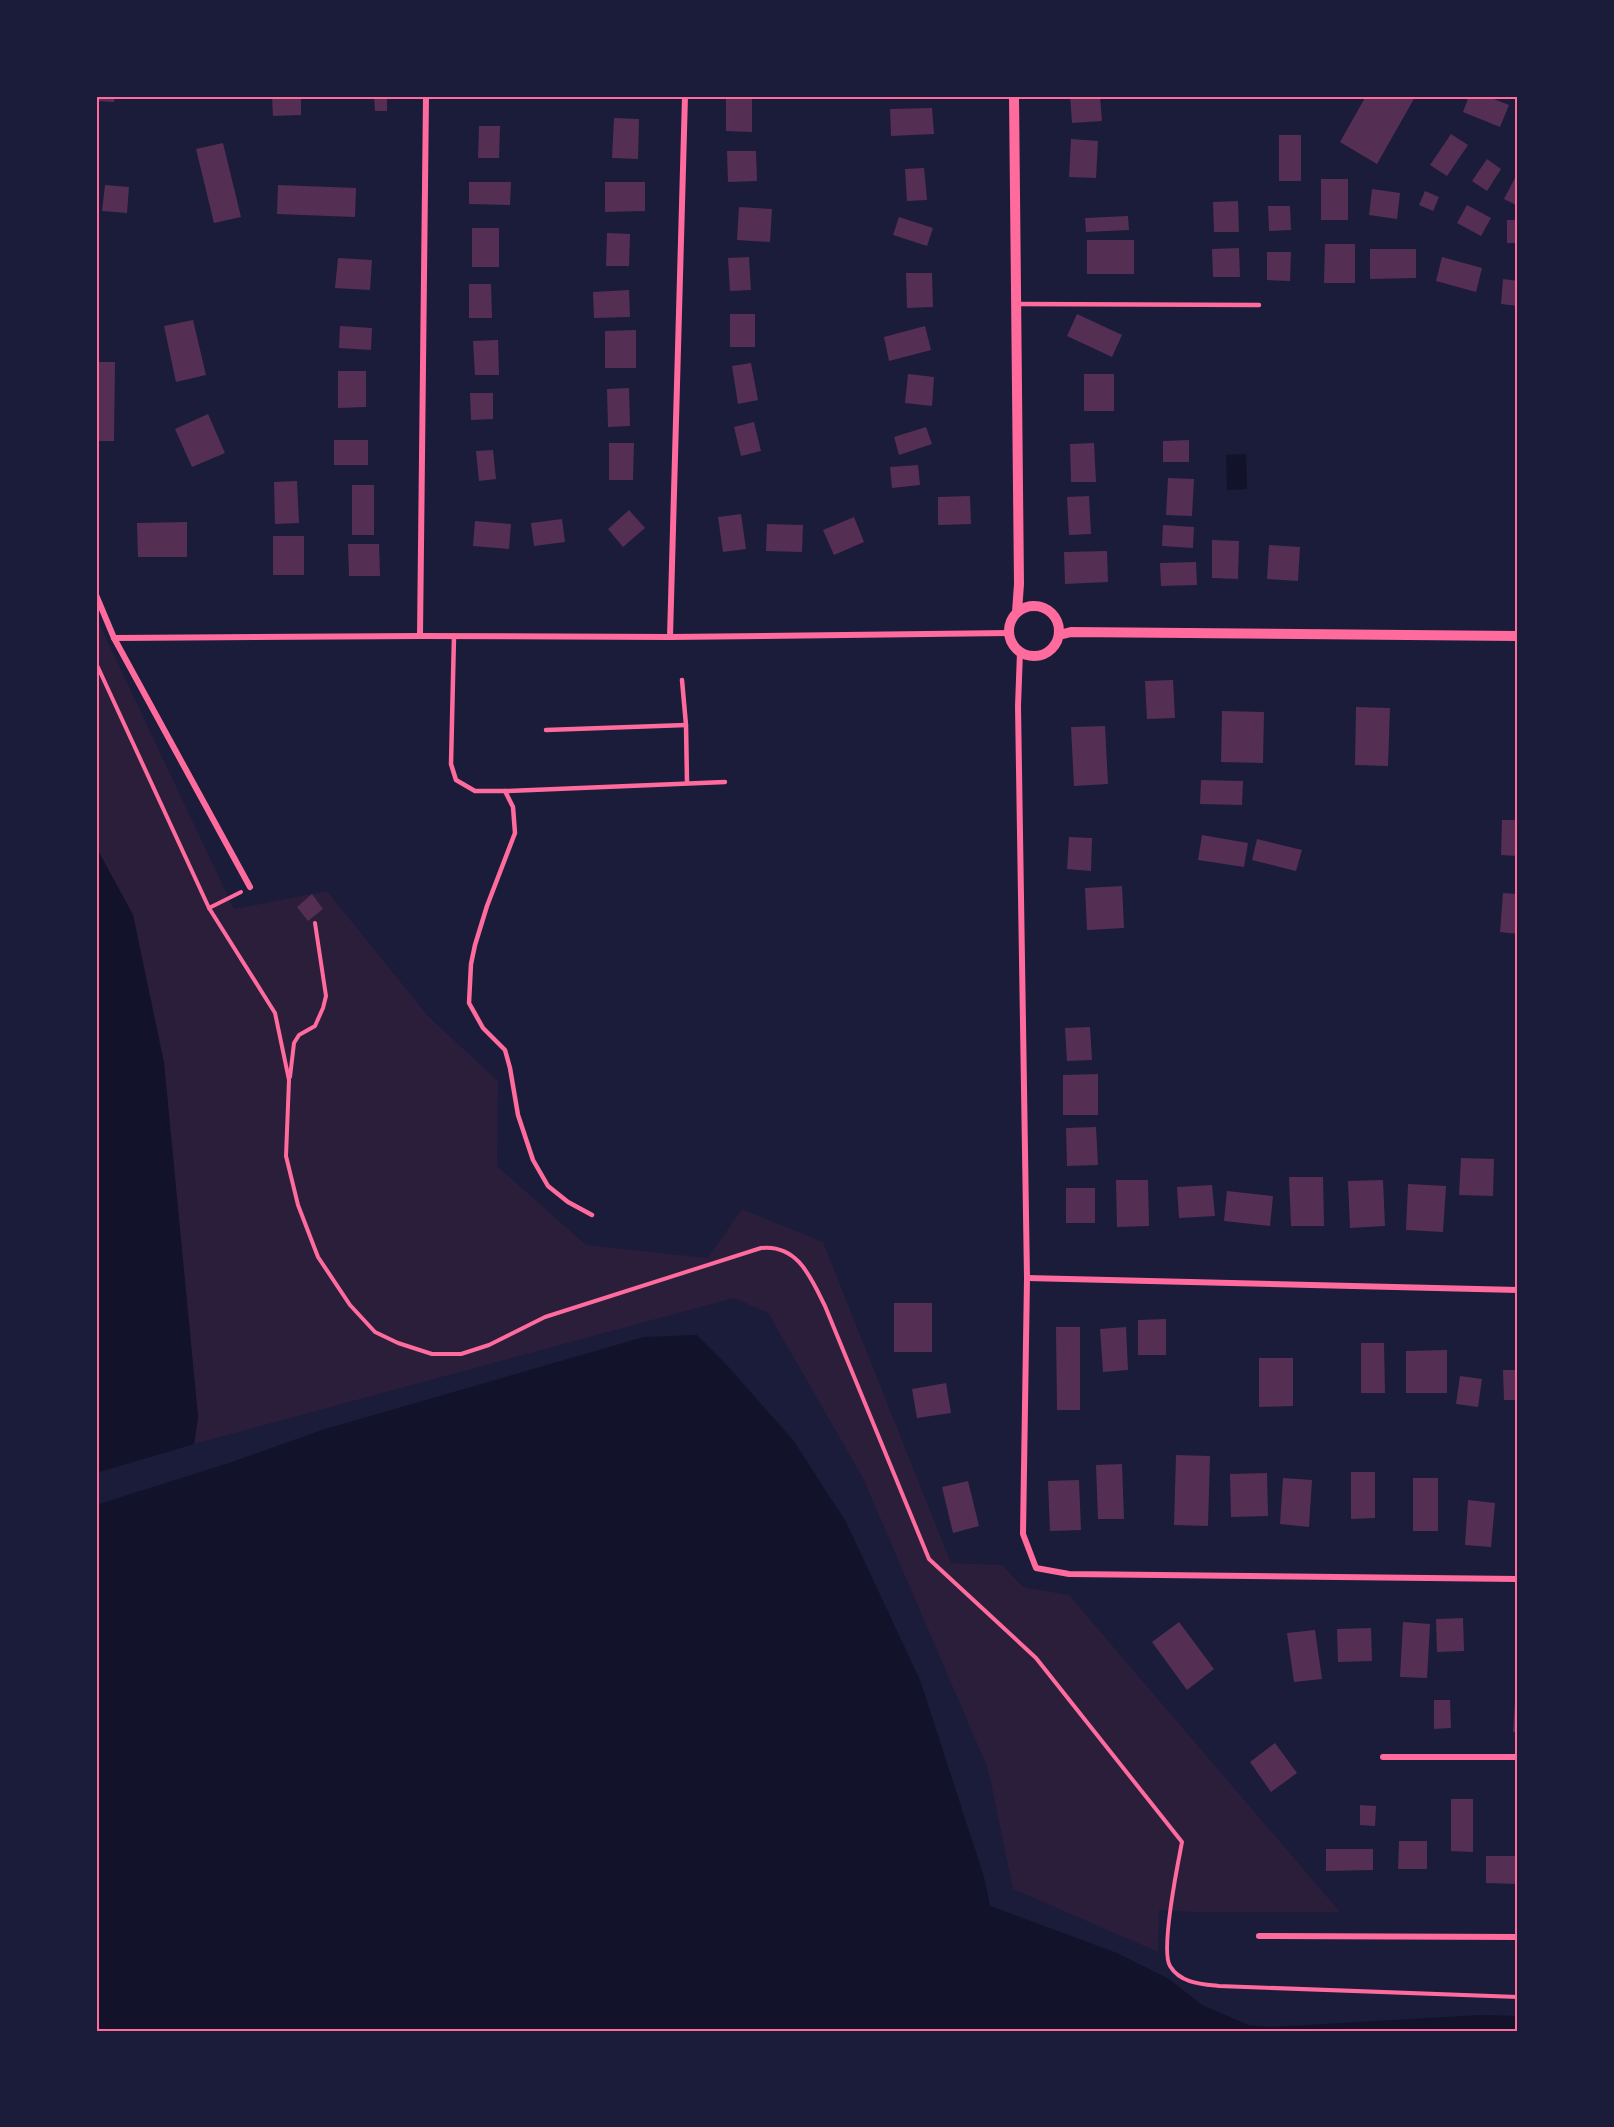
<svg xmlns="http://www.w3.org/2000/svg" width="1614" height="2127" font-family="'PT Sans',sans-serif">
<rect width="100%" height="100%" fill="#1b1b3a"/>
<polygon fill="#2a1e3b" points="96,617 234,909 327,891 428,1016 498,1081 497,1166 586,1245 708,1258 742,1209 823,1242 951,1563 1002,1565 1023,1587 1069,1595 1340,1912 1193,1912 1159,1910 1158,1952 1013,1889 988,1769 863,1478 768,1313 734,1298 194,1444 198,1417 164,1063 133,915 96,847"/>
<g fill="#12122b">
<polygon points="1246,454 1247,489 1227,490 1226,455"/>
<polygon points="96,847 133,915 164,1063 198,1417 194,1444 96,1473"/>
<polygon points="697,1335 724,1362 793,1440 846,1522 920,1680 984,1877 990,1906 1117,1953 1169,1979 1202,2005 1248,2025 1270,2027 1482,2015 1518,2016 1518,2031 96,2031 96,1505 229,1463 322,1430 644,1337"/>
</g>
<g fill="#542f53">
<polygon points="96,96 115,96 114,102 96,101"/>
<polygon points="272,96 301,96 301,115 273,116"/>
<polygon points="374,96 387,96 387,111 375,111"/>
<polygon points="726,96 752,96 752,132 726,131"/>
<polygon points="1070,96 1100,96 1102,121 1072,123"/>
<polygon points="1366,96 1415,97 1377,164 1340,142"/>
<polygon points="1469,96 1486,96 1509,105 1500,127 1463,112"/>
<polygon points="932,108 934,134 891,136 890,109"/>
<polygon points="614,118 639,119 638,159 612,158"/>
<polygon points="479,126 500,126 499,158 478,158"/>
<polygon points="1451,134 1468,145 1447,176 1430,165"/>
<rect x="1279" y="135" width="22" height="46"/>
<polygon points="1071,139 1098,141 1096,178 1069,177"/>
<polygon points="223,143 241,217 214,223 196,149"/>
<polygon points="727,151 756,151 757,181 728,182"/>
<polygon points="1487,159 1501,169 1487,191 1472,181"/>
<polygon points="924,168 927,200 907,201 905,169"/>
<polygon points="1518,172 1518,206 1504,199"/>
<rect x="1321" y="179" width="27" height="41"/>
<polygon points="469,182 511,182 510,205 469,204"/>
<polygon points="605,182 645,182 645,211 605,212"/>
<polygon points="105,185 129,187 127,213 102,211"/>
<polygon points="278,185 356,188 355,217 277,214"/>
<polygon points="1372,189 1400,193 1397,219 1369,215"/>
<polygon points="1425,191 1439,197 1433,211 1419,205"/>
<polygon points="1238,201 1239,232 1214,232 1213,202"/>
<polygon points="1467,205 1491,218 1481,236 1457,223"/>
<polygon points="1268,206 1290,206 1291,230 1269,231"/>
<polygon points="739,207 772,209 770,242 737,240"/>
<polygon points="1128,216 1129,230 1086,232 1085,218"/>
<polygon points="899,217 933,228 927,246 893,235"/>
<rect x="1507" y="220" width="11" height="23"/>
<rect x="472" y="228" width="27" height="39"/>
<polygon points="607,233 630,234 629,266 606,266"/>
<rect x="1087" y="240" width="47" height="34"/>
<polygon points="1325,244 1355,244 1355,283 1324,283"/>
<polygon points="1239,248 1240,277 1213,277 1212,249"/>
<polygon points="1370,249 1416,249 1416,278 1370,279"/>
<polygon points="1267,252 1291,252 1290,281 1267,280"/>
<polygon points="749,257 751,290 730,291 728,258"/>
<polygon points="1442,257 1482,268 1476,292 1436,281"/>
<polygon points="338,258 372,260 370,290 335,288"/>
<polygon points="906,273 932,273 933,307 907,308"/>
<polygon points="1503,279 1518,281 1518,306 1501,304"/>
<polygon points="469,284 491,284 492,318 469,318"/>
<polygon points="629,290 630,317 594,318 593,292"/>
<rect x="730" y="314" width="25" height="33"/>
<polygon points="1077,314 1122,335 1112,357 1067,336"/>
<polygon points="193,320 206,375 176,382 164,326"/>
<polygon points="340,326 372,328 371,350 339,348"/>
<polygon points="925,326 931,350 889,361 884,337"/>
<polygon points="636,330 636,368 605,368 605,331"/>
<polygon points="498,340 499,375 475,375 473,341"/>
<polygon points="96,362 115,362 114,441 96,441"/>
<polygon points="751,363 758,400 738,404 732,366"/>
<polygon points="338,371 366,371 366,407 338,408"/>
<polygon points="908,374 934,377 932,406 905,403"/>
<rect x="1084" y="374" width="30" height="37"/>
<polygon points="629,388 630,426 608,427 607,389"/>
<polygon points="470,393 493,393 493,419 471,420"/>
<polygon points="208,414 225,453 192,467 175,429"/>
<polygon points="754,422 761,451 741,456 734,427"/>
<polygon points="926,427 932,444 899,455 894,437"/>
<rect x="334" y="440" width="34" height="25"/>
<polygon points="1189,440 1189,462 1163,462 1163,441"/>
<polygon points="609,443 634,443 633,480 609,480"/>
<polygon points="1094,443 1096,482 1071,482 1070,444"/>
<polygon points="493,450 496,479 479,481 476,451"/>
<polygon points="918,465 920,485 892,488 890,467"/>
<polygon points="1168,478 1194,479 1192,516 1166,515"/>
<polygon points="297,481 299,523 275,524 274,482"/>
<rect x="352" y="485" width="22" height="50"/>
<polygon points="970,496 971,524 938,525 938,497"/>
<polygon points="1089,496 1091,534 1069,535 1067,497"/>
<polygon points="629,510 645,528 623,547 608,529"/>
<polygon points="741,514 746,549 723,552 718,517"/>
<polygon points="854,517 864,542 834,555 823,530"/>
<polygon points="562,519 565,542 534,546 531,523"/>
<polygon points="475,521 511,524 509,549 473,546"/>
<polygon points="187,522 187,557 138,557 137,523"/>
<polygon points="767,524 803,525 802,552 766,551"/>
<polygon points="1163,525 1194,527 1193,548 1162,546"/>
<rect x="273" y="536" width="31" height="39"/>
<polygon points="1212,540 1239,541 1238,579 1212,578"/>
<polygon points="348,544 379,544 380,576 349,576"/>
<polygon points="1269,545 1300,547 1298,581 1267,579"/>
<polygon points="1107,551 1108,582 1065,584 1064,552"/>
<polygon points="1196,562 1197,585 1161,586 1160,563"/>
<polygon points="1173,680 1175,718 1147,719 1145,681"/>
<polygon points="1356,707 1390,708 1388,766 1355,765"/>
<polygon points="1222,711 1264,712 1263,763 1221,762"/>
<polygon points="1105,726 1108,784 1074,786 1071,727"/>
<polygon points="1201,780 1243,781 1242,805 1200,804"/>
<polygon points="1502,820 1518,820 1518,856 1501,855"/>
<polygon points="1202,835 1248,843 1244,867 1198,860"/>
<polygon points="1069,837 1092,838 1091,871 1067,869"/>
<polygon points="1257,839 1302,850 1296,871 1252,860"/>
<polygon points="1122,886 1124,928 1087,930 1085,888"/>
<polygon points="1503,893 1518,894 1518,934 1500,932"/>
<polygon points="312,894 323,909 308,921 297,907"/>
<polygon points="1090,1027 1092,1060 1067,1061 1065,1028"/>
<polygon points="1098,1074 1098,1115 1063,1115 1063,1075"/>
<polygon points="1096,1127 1098,1165 1067,1166 1066,1128"/>
<polygon points="1461,1158 1494,1159 1493,1196 1459,1195"/>
<polygon points="1289,1177 1323,1177 1324,1226 1291,1226"/>
<polygon points="1116,1180 1148,1180 1149,1226 1117,1227"/>
<polygon points="1383,1180 1385,1226 1350,1228 1348,1181"/>
<polygon points="1408,1184 1446,1186 1443,1232 1406,1230"/>
<polygon points="1212,1185 1215,1216 1179,1218 1177,1187"/>
<rect x="1066" y="1188" width="29" height="35"/>
<polygon points="1227,1191 1273,1196 1270,1226 1224,1221"/>
<rect x="894" y="1303" width="38" height="49"/>
<polygon points="1166,1319 1166,1355 1138,1355 1138,1320"/>
<polygon points="1056,1327 1080,1327 1080,1410 1057,1410"/>
<polygon points="1126,1327 1128,1370 1103,1372 1100,1329"/>
<polygon points="1361,1343 1384,1343 1385,1393 1361,1393"/>
<polygon points="1447,1350 1447,1393 1406,1393 1406,1351"/>
<polygon points="1259,1358 1293,1358 1293,1406 1259,1407"/>
<polygon points="1503,1370 1518,1370 1518,1400 1504,1400"/>
<polygon points="1460,1376 1482,1379 1478,1407 1456,1404"/>
<polygon points="946,1383 951,1413 917,1418 912,1389"/>
<polygon points="1176,1455 1210,1456 1208,1526 1174,1525"/>
<polygon points="1122,1464 1124,1519 1098,1519 1096,1465"/>
<polygon points="1351,1472 1375,1472 1375,1518 1351,1519"/>
<polygon points="1267,1473 1268,1516 1231,1517 1230,1474"/>
<polygon points="1283,1478 1312,1480 1309,1527 1280,1524"/>
<rect x="1413" y="1478" width="25" height="53"/>
<polygon points="1079,1480 1081,1530 1050,1531 1048,1481"/>
<polygon points="968,1481 979,1526 953,1533 942,1487"/>
<polygon points="1468,1500 1495,1503 1491,1547 1465,1545"/>
<polygon points="1463,1618 1464,1651 1437,1652 1436,1619"/>
<polygon points="1179,1622 1214,1669 1187,1690 1152,1642"/>
<polygon points="1403,1622 1430,1624 1427,1678 1400,1677"/>
<polygon points="1371,1628 1372,1661 1338,1662 1337,1629"/>
<polygon points="1315,1630 1322,1679 1294,1682 1287,1633"/>
<polygon points="1434,1700 1450,1700 1451,1728 1434,1729"/>
<polygon points="1515,1700 1518,1700 1518,1733 1513,1732"/>
<polygon points="1275,1743 1297,1773 1271,1792 1250,1762"/>
<polygon points="1451,1799 1473,1799 1473,1852 1451,1851"/>
<polygon points="1360,1805 1376,1806 1375,1826 1360,1825"/>
<polygon points="1399,1841 1427,1841 1427,1869 1398,1869"/>
<polygon points="1326,1849 1373,1849 1373,1870 1326,1871"/>
<polygon points="1486,1856 1518,1856 1518,1884 1486,1883"/>
</g>
<g fill="none" stroke-linecap="round" stroke-linejoin="round">
<g stroke="#ff6b9d" stroke-width="4">
<path d="M96,663L209,908L275,1013L289,1080L286,1156L298,1205L318,1257L350,1305L375,1332L398,1343L432,1354H461L489,1345L545,1317L761,1248C798,1244 811,1278 825,1306L929,1559L1036,1658L1182,1842C1178,1863 1160,1950 1170,1966C1180,1983 1201,1984 1219,1986L1518,1997"/>
<polyline points="209,908 241,892"/>
<polyline points="290,1077 294,1043 299,1035 315,1026 323,1008 326,996 315,923"/>
</g>
<g stroke="#ff6b9d" stroke-width="4.5">
<polyline points="1016,304 1259,305"/>
<polyline points="454,636 451,764 456,780 475,791 505,791 725,782"/>
<polyline points="682,680 686,725 687,782"/>
<polyline points="546,730 686,725"/>
<polyline points="505,791 513,807 515,833 487,906 475,945 471,964 469,1003 483,1028 505,1050 510,1068 518,1115 533,1160 548,1186 568,1202 592,1215"/>
</g>
<g stroke="#ff6b9d" stroke-width="6">
<polyline points="96,595 114,638 250,887"/>
<polyline points="420,636 426,96"/>
<polyline points="670,637 685,96"/>
<polyline points="114,638 420,636 670,637 1009,633"/>
<polyline points="1020,652 1018,706 1027,1278 1023,1534 1036,1568 1069,1574 1518,1579"/>
<polyline points="1027,1278 1518,1290"/>
<polyline points="1383,1757 1518,1757"/>
<polyline points="1259,1936 1518,1937"/>
</g>
<g stroke="#ff6b9d" stroke-width="10">
<polyline points="1014,96 1019,584 1017,612"/>
<circle cx="1034" cy="631" r="25"/>
<polyline points="1059,635 1071,632 1518,636"/>
</g>
</g>
<rect width="1614" height="2127" fill="none" stroke="#1b1b3a" stroke-width="195"/>
<rect x="98" y="98" width="1418" height="1932" fill="none" stroke="#ff6b9d" stroke-width="2"/>
</svg>
